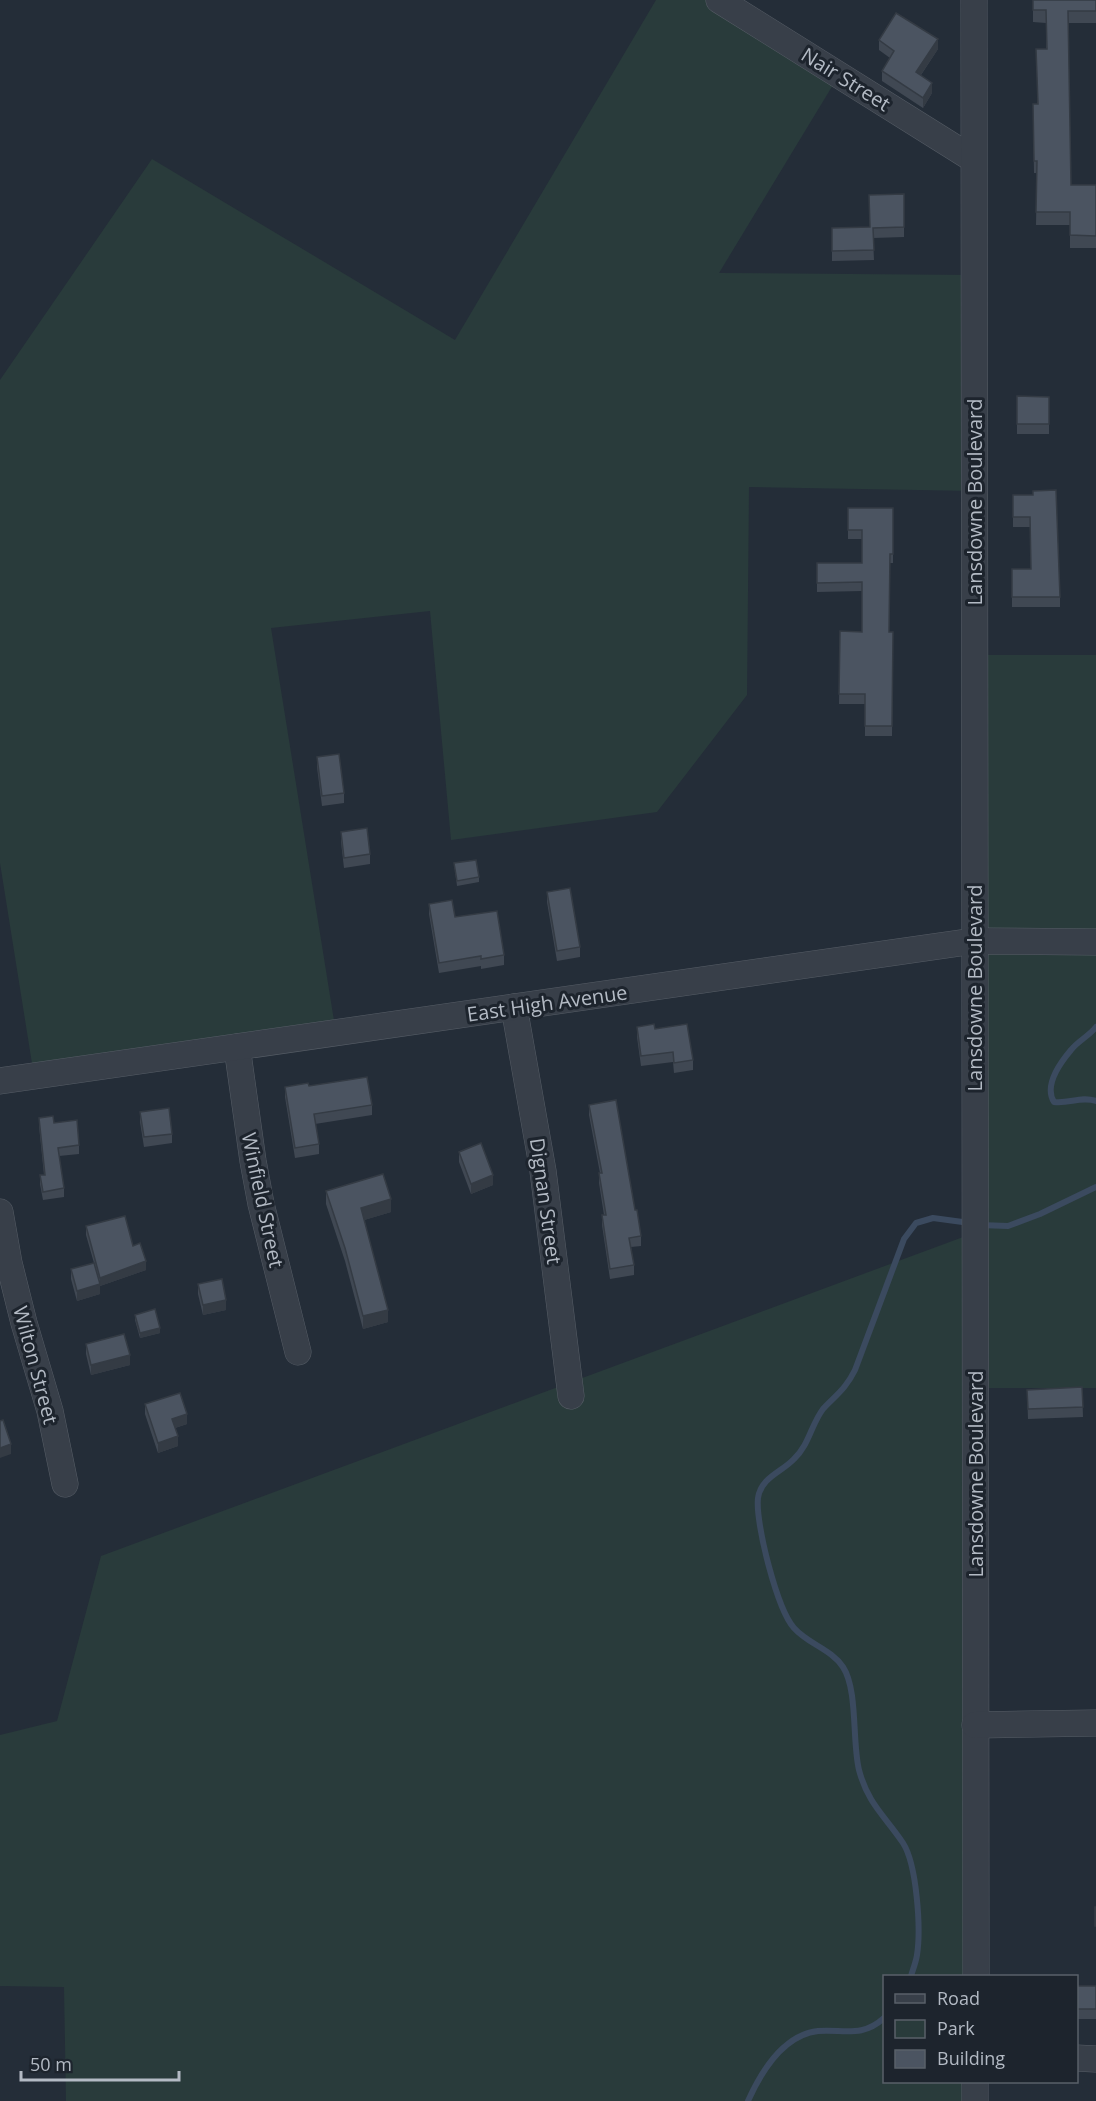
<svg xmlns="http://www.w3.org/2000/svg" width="1096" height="2101" font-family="'Open Sans',sans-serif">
<rect width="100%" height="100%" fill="#242d38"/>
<g fill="#293b3b">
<polygon points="656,0 719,0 839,75 719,273 973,275 974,491 749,487 747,695 657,812 451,840 430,611 271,628 336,1033 34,1076 0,863 0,380 152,159 455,340"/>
<polygon points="974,655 1096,655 1096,1388 975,1388 976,1976 884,1976 884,2082 975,2082 975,2101 66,2101 64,1987 0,1986 0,1735 57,1721 101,1556 974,1233"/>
</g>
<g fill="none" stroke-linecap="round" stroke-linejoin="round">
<g stroke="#3b4a5f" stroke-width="6">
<path d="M1096,1027C1089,1036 1078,1041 1071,1050C1060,1063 1044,1086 1054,1102C1069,1104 1081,1096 1096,1101"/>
<polyline points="980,1225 1008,1226 1040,1214 1096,1187"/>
<path d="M911,1976C913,1969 916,1962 917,1955C921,1929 917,1865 903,1843C885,1816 868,1804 859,1770C852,1742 858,1690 843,1667C831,1649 808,1644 794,1628C777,1609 755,1522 758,1498C761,1477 782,1472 794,1459C809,1445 811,1425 823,1409C830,1401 839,1394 845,1386C849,1381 852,1376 855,1370L904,1239L916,1223L933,1218L970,1223"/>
<path d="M748,2101C761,2072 783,2035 818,2031C844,2029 862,2038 884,2018"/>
</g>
<g stroke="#565d66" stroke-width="27">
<g id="minor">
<polyline points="719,0 973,159"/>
<polyline points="974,0 976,1976"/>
<polyline points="514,1007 543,1171 571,1396"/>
<polyline points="237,1047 253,1161 261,1204 298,1352"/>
<polyline points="0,1081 974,941 1096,942"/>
<polyline points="0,1212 9,1263 24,1323 50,1411 65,1484"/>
<polyline points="975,1725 1096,1723"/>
<polyline points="1076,2058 1096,2059"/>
<polyline points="975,2101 975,2082"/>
</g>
</g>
<use href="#minor" stroke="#383f49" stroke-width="26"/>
</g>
<g fill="#404853">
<polygon points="1033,0 1096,0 1096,23 1068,23 1071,185 1096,185 1096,248 1070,248 1070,225 1036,225 1037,173 1034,173 1033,117 1037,104 1046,49 1046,23 1033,22"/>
<polygon points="879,40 938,49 921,75 932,93 923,108 882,81 882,71 890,58 879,50"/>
<polygon points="904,194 904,237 873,238 874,260 832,261 832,228 870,227"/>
<polygon points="1017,396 1049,397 1049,434 1017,434"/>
<polygon points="1013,495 1033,495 1060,597 1060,607 1012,607 1012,569 1031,569 1030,527 1013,527"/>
<polygon points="848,508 893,508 893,563 890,563 889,632 893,632 892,736 865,736 865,704 839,704 840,631 862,632 862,591 817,592 817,563 862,563 862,539 848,539"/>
<polygon points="317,757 344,793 344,803 322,806 317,767"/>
<polygon points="341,832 370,854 370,864 344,868 341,842"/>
<polygon points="454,863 479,877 479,882 457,886"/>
<polygon points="547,892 580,947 580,957 557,961 547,902"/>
<polygon points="429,904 455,917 504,955 504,965 481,969 481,966 439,973 429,914"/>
<polygon points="637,1027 655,1029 693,1060 693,1070 674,1073 673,1062 641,1066 637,1037"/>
<polygon points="309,1086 372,1105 372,1115 315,1124 319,1144 319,1154 295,1158 285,1097 285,1087"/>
<polygon points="589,1105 635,1210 641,1236 641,1246 631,1247 634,1265 634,1275 610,1279 602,1225 602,1215 604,1215 599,1183 599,1173 600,1173 589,1115"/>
<polygon points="140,1112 172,1134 172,1143 144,1147 140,1122"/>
<polygon points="39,1118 54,1123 79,1145 79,1154 59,1156 64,1188 64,1197 43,1200 40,1184 40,1175 44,1175 39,1126"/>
<polygon points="459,1152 493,1185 471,1194 459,1162"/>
<polygon points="326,1191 391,1212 364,1220 388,1322 363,1329 345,1261 326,1204"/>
<polygon points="86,1226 133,1246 146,1270 100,1286 100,1294 77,1301 71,1279 71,1269 94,1263 86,1235"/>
<polygon points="198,1284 226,1310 203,1315 198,1294"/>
<polygon points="135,1315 160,1333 140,1338 135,1320"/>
<polygon points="86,1344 130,1365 91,1375 86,1354"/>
<polygon points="1082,1387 1083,1417 1028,1419 1027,1390"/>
<polygon points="145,1404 187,1424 175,1428 178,1446 158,1453 145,1414"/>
<rect x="1077" y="1986" width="19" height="33"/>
</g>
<g fill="#343b44">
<polygon points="938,39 938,49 916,82 916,72"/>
<polygon points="932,83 932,93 923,108 923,98"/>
<polygon points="493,1175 493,1185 471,1194 471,1184"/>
<polygon points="391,1199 391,1212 361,1221 361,1208"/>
<polygon points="146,1261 146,1270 100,1286 100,1294 77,1301 77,1291 100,1284 100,1278"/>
<polygon points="226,1300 226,1310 203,1315 203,1305"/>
<polygon points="388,1310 388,1322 363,1329 363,1316"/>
<polygon points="160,1328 160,1333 140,1338 140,1333"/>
<polygon points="130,1355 130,1365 91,1375 91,1365"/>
<polygon points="187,1414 187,1424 172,1429 172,1419"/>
<polygon points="178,1436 178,1446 158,1453 158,1443"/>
<polygon points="11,1444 11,1454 0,1458 0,1448"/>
</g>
<g fill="#4b5461" stroke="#343b44" stroke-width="1.5">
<polygon points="1033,0 1096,0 1096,11 1068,11 1071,185 1096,185 1096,236 1070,235 1070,212 1036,212 1037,161 1034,161 1033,104 1038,104 1036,49 1047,49 1046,10 1033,10"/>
<polygon points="896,13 938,39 916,72 932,83 923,98 882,71 894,51 879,40"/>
<polygon points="904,194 904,227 873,228 874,250 832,251 832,228 870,227 869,195"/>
<polygon points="1017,396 1049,397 1049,424 1017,424"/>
<polygon points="1056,490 1060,597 1012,597 1012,569 1031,569 1030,517 1013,517 1013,495 1033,495 1033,491"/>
<polygon points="848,508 893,508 893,554 890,554 889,632 893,632 892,726 865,726 865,694 839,694 840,631 862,632 862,582 817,583 817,563 862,563 862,530 848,530"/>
<polygon points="339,754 344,793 322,796 317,757"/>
<polygon points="367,828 370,854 344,858 341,832"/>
<polygon points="476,860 479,877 457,881 454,863"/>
<polygon points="570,888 580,947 557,951 547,892"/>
<polygon points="452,900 455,917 497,911 504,955 481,959 481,956 439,963 429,904"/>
<polygon points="654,1024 655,1029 687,1024 693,1060 674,1063 673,1052 641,1056 637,1027"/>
<polygon points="367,1077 372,1105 314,1114 319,1144 295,1148 285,1087 308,1083 309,1086"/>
<polygon points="616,1100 635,1210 637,1210 641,1236 629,1238 634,1265 610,1269 602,1215 606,1215 599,1173 602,1173 589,1105"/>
<polygon points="169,1108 172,1134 144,1137 140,1112"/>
<polygon points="53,1116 54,1123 77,1120 79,1145 58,1148 64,1188 43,1192 40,1175 45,1175 39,1118"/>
<polygon points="481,1143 493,1175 471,1184 459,1152"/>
<polygon points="383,1174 391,1199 361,1208 388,1310 363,1316 345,1248 326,1191"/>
<polygon points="125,1216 133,1246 140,1243 146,1261 100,1278 86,1226"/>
<polygon points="94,1263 100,1284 77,1291 71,1269"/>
<polygon points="222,1279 226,1300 203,1305 198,1284"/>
<polygon points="155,1309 160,1328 140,1333 135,1315"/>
<polygon points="124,1334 130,1355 91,1365 86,1344"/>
<polygon points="1082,1387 1083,1407 1028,1409 1027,1390"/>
<polygon points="180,1393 187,1414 172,1419 178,1436 158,1443 145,1404"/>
<polygon points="3,1420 11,1444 0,1448 0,1421"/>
<rect x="1095" y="1907" width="1" height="19"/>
<rect x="1077" y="1986" width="19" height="23"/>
</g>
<g text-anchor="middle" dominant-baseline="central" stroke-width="6" stroke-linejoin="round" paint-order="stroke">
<g font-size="20" fill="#b3bac4" stroke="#1d242d">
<text transform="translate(846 79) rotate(32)">Nair Street</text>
<text transform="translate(974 502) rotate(-90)">Lansdowne Boulevard</text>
<text transform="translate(974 988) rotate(-90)">Lansdowne Boulevard</text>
<text transform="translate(547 1003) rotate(-8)">East High Avenue</text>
<text transform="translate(263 1200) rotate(78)">Winfield Street</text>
<text transform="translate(546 1201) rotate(82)">Dignan Street</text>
<text transform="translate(36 1365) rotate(75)">Wilton Street</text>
<text transform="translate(975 1474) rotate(-90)">Lansdowne Boulevard</text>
</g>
</g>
<rect x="883" y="1975" width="195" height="108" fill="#1d242d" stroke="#596069" stroke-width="1.5"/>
<rect x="895" y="1994" width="30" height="9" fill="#383f49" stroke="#596069" stroke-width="1.5"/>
<text x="937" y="2005" font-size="18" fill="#b3bac4">Road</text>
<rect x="895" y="2020" width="30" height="18" fill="#293b3b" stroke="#596069" stroke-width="1.5"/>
<text x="937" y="2035" font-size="18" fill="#b3bac4">Park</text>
<rect x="895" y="2050" width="30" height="18" fill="#4b5461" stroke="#596069" stroke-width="1.5"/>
<text x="937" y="2065" font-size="18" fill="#b3bac4">Building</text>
<path d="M21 2071v9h158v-9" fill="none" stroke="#b3bac4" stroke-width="3"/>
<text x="30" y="2071" font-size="18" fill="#b3bac4" stroke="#1d242d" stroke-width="4.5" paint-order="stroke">50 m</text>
</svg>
